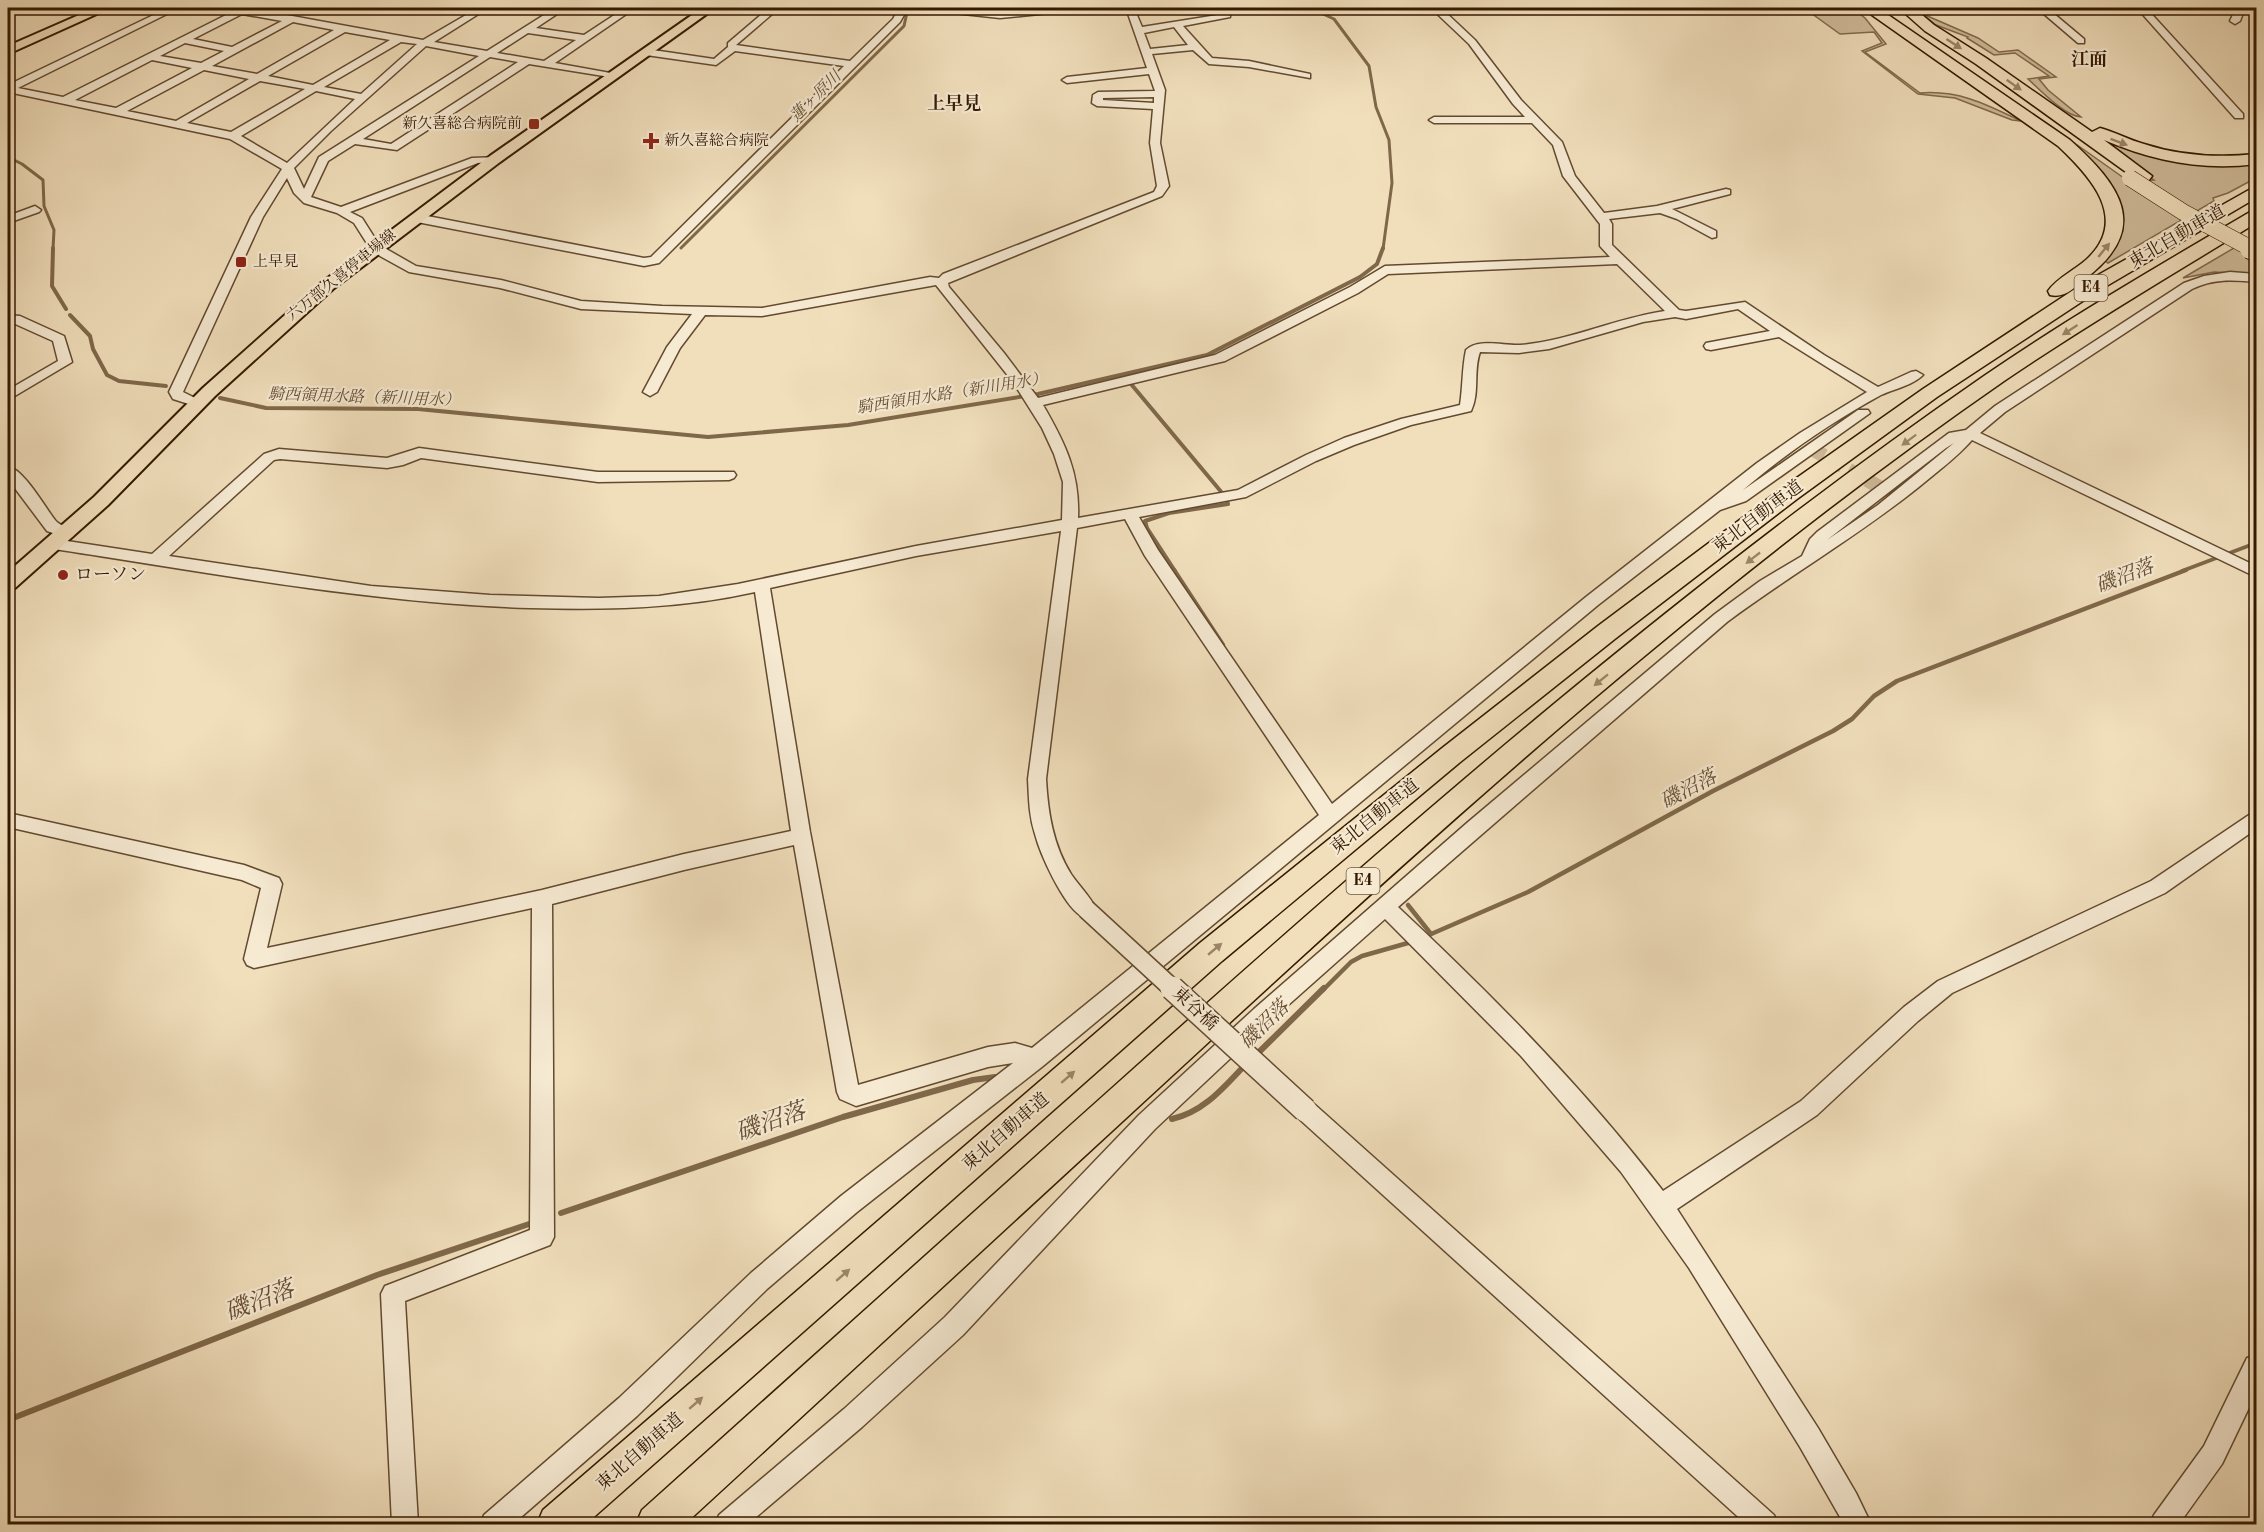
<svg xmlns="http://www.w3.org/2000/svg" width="2264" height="1532" font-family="'Old Standard TT','Noto Serif JP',serif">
<rect width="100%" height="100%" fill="#f1dfbc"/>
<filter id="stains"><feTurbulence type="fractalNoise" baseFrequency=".00333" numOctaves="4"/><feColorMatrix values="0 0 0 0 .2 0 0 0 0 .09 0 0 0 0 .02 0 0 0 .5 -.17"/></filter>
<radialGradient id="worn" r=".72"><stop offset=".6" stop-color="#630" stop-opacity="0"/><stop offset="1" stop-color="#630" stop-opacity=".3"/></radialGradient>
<g fill="#d1bd9c" stroke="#826b4e" stroke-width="1.5">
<path d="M1804,8H1852L1865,18L1886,44L1865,52L1920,93C1959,90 1986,104 2021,121L2012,120L1955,98L1918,94L1862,51L1882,43L1874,32L1840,34Z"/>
<path d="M1916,11L1978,38L1999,52L2018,50L2056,77L2039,79L2048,90L2081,117C2066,117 2040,90 2028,79L2049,76L2015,53L1994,55L1967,38L1968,37L1936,25Z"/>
<polygon points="2070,122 2112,142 2245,163 2256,162 2256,178 2228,193 2213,198 2214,201 2108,263 2105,261 2117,245 2123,231 2120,211 2084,156 2049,125 2131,183 2154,180"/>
<polygon points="2256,235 2256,274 2214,272 2183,278"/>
</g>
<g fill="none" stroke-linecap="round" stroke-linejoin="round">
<g stroke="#7f684a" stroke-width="3">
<polyline points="1310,8 1334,19 1369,66 1376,107 1389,140 1392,183 1383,249"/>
<polyline points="8,157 22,164 43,180 44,206 54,230 53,249"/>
<polyline points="681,248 904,26 908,8"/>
</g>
<g stroke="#7f684a" stroke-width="4">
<polyline points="53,248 52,286 66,309"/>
<polyline points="70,315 90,336 93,349 107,375 119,381 166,386"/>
<polyline points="1131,384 1223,494"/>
<polyline points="220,398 266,408 418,409 708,437 848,425 1038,394 1207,355 1360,277 1377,264 1383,248"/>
<polyline points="1175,571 1147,528 1145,521 1169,513 1228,504 1227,501"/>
<polyline points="2182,571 2256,543"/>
</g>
<g stroke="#7f684a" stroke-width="4.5">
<polyline points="1174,570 1223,645"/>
<polyline points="1408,905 1431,934"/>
<polyline points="1422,938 1528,892 1713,791 1833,731 1852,719 1874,696 1897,681 2186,570"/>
<polyline points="1323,990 1351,962 1362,956 1415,941"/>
</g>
<g stroke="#7f684a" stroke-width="6">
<polyline points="1255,1056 1324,988"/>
<path d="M1172,1119C1204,1112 1224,1087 1246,1064"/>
<polyline points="561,1213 843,1117 973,1080 995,1077"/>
<polyline points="8,1420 377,1275 529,1224"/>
</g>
<polyline stroke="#cbb796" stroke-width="14" stroke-dasharray="14 7" stroke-linecap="butt" points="1812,449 1883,489"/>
<g stroke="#634a2f" stroke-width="3">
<g id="minor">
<path d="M168,8H179L18,88L63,97L232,12L224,10L223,8H248L423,40L478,8H488L434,42L487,51L555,8H566L536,28L584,35L625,8H635L555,63L616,74V78L529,64L397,150L355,144L328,161L311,197L341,207L472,158L499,157V161L478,163L350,212L362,218L376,240L388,250L416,266L501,280L581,301L662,306L762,308L930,277L939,278L943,274L1154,192L1157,186L1150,143L1153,109L1097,106L1092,103L1093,95L1098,92L1155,91L1149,74L1067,83L1062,80L1067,77L1147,68L1126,8H1134L1142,27L1230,13V17L1183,26L1212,58L1249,61L1310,74V78L1249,67L1209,64L1193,50L1152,54L1165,90L1160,143L1169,186L1162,196L948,283L949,287L1004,353L1038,398L1215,355L1350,287L1385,266L1610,257L1600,246V224L1563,176L1553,145L1532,123H1434L1429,120L1434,117H1525L1513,104L1469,44L1431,8H1441L1475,40L1521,100L1562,142L1575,176L1604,213L1657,206L1726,189L1730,190V194L1672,209L1716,231V237L1712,238L1677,219L1660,213L1609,219L1612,224V245L1679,310L1686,311L1745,302L1824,355L1878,387L1911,372L1916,371L1923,375C1913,385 1894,389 1881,395C1833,421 1785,454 1743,490L1858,410H1868L1870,413L1746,501L1720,510L1598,605L1043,1066L857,1212L767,1289L637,1416L513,1524H480L484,1515L619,1398L751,1273L841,1196L1013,1063L988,1067L856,1106L840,1099L837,1092L794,845L684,870L552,904L554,1237L550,1245L405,1301L418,1524H392L381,1294L385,1286L530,1230L532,908L254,968L247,965L244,959L261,888L242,880L8,827V813L244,865L279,878L282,884L267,948L542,890L684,854L791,831L755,592C679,609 607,610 530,608C370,603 212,573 54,549L46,544L49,540L54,539L152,554L264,454L279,449L387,458L419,448L598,472H734L736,475L734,478L729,480L598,482L421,458L403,465L387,468L280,459L274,460L169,556L371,586L490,595L599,598L659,596L738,584L916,546L1062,520L1063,482L1054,454L1042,428L1013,382L936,285L762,316L705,315L680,348L657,392L650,396L643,392L667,347L692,314L581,309L500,288L409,272L380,256L368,245L354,223L337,213L304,203L294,193L287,178L263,217L183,392L205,403L198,407L173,399L169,392L251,217L282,169L230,139L8,92V85ZM242,14L282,21L232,47L193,39ZM293,22L334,30L257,74L212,66ZM1174,27L1188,45L1150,49L1144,33ZM345,32L390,40L313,85L268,76ZM528,33L576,40L544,61L497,53ZM401,42L417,44L361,94L324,87ZM185,43L224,51L201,63L160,56ZM426,46L479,56L319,157L304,189L294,168L331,131ZM490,57L518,62L391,144L363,139ZM152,60L192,68L116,108L75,100ZM204,70L249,79L176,121L127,111ZM260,81L305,89L231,132L187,123ZM316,91L355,99L287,163L241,136ZM1154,97V103L1103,100V98ZM1617,264L1665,311C1616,318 1570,341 1520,345C1505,346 1478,338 1466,350C1462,369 1463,386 1460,405L1401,419L1344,438L1306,455L1238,490L1078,518C1080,473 1065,443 1043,405L1225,361L1358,293L1388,274ZM1738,309L1770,331L1706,343L1704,346L1706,349L1711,350L1779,337L1867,392L1800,433L1757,463L1586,597L1332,804L1158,550L1139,517L1246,497L1316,461L1354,445L1411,425L1471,411C1480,393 1473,371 1480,352L1519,353L1549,349L1643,322L1675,317L1686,319ZM1125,519L1145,556L1319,815L1032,1048L1015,1043L988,1047L858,1085L810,832L770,588L916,556L1061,531L1028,779C1029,798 1029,816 1035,834C1040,854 1063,904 1080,915C1084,918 1088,916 1093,915L1096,909C1090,896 1079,886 1071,874C1053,845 1048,813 1046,779L1077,528Z"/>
<polygon points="769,8 779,8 736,45 850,61 893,19 899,8 908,8 900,22 659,263 644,266 417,222 411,218 417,214 644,258 651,257 844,66 735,51 716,65 646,55 641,52 646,49 714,59 728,47 728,43"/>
<path d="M930,8C953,5 976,12 1000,12C1024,12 1049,5 1074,8L1069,11L1000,18L935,11Z"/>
<polygon points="2037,8 2047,8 2084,39 2084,43 2078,43"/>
<polygon points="2137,8 2146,8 2243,114 2243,118 2235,118"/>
<polygon points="2236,8 2245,8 2240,21 2235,24 2230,21"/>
<polygon points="8,21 13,24 11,27 8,28"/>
<polygon points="35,206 41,210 39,212 8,223 8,216"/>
<path d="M2230,272L2256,274V282C2234,280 2214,278 2192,289L2005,412L1980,433L2256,566V577L1972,440C1956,458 1938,471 1920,486C1858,536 1790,575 1727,622L1398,907C1493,996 1584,1088 1663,1191L1801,1101L1904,1007L1938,981L2151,881L2249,815L2256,813V829L2165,893L1952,993L1918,1021L1817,1115L1677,1209L1818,1428L1856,1493L1871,1524H1844L1800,1447L1689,1268L1621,1172L1521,1056L1385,919L1268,1023L1155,1129L963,1335L862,1427L748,1524H715L719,1515L844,1409L945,1317L1139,1115L1254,1009L1467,823L1715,614L1760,581L1802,556L1810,539L1817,532L1949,433L1966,430L1995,406L2184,283L2204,276ZM1954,443L1878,505L1827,540L1946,448Z"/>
<polygon points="8,315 20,316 64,336 72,362 8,400 8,390 58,361 53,341 13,323 8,323"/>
<path d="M8,466C25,471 44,506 55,520C60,527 70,526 75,533L72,537L67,538L47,531L8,479Z"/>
<polygon points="1305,1100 1313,1103 1774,1515 1778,1524 1746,1524 1297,1117 1294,1110 1297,1103"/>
<polygon points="2256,1355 2256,1393 2222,1464 2179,1524 2150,1524 2154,1515 2204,1446 2247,1358"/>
</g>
</g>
<g stroke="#341900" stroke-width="4">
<g id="major">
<polygon points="95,8 110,8 8,54 8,46"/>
<polygon points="702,8 715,8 500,162 333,289 215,396 108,505 15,588 8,590 8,572 94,497 203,388 321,283 490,156"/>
</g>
</g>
<g stroke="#341900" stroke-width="3">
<g id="highway">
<path d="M1862,8H1878L2070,140C2120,185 2152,228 2086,278C2075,287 2065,299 2050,295L2048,291C2057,278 2075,270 2087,259C2130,219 2090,176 2058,146Z"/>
<path d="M1899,8H1914L1934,25L1986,58L2092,132L2100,128C2115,132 2129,140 2144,144C2181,156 2218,158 2256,154V164C2204,171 2152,161 2104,140L2152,176L2149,180H2137L1976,64L1925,31Z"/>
<polygon points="2256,186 2256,198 2098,291 1937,397 1797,499 1616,638 1459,763 1222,961 586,1524 537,1524 543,1510 1200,943 1441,749 1598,626 1781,489 1923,389 2084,283"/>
<path d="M2256,211V223C2172,275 2086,325 2004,381C1716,580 1455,815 1199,1051C1027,1209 856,1367 685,1524H636L642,1510C805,1364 967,1218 1130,1072C1404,827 1681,585 1984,376C2070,317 2160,265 2250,212Z"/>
</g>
</g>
<use href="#minor" fill="#f6ead3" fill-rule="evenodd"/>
<use href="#major" fill="#f1dfbc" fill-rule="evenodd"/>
<use href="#highway" fill="#f1dfbc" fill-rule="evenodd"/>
<g stroke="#634a2f" stroke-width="21" stroke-linecap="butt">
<polyline id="minor-bridge-far1" points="1086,909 1174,990"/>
</g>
<g stroke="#634a2f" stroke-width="26" stroke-linecap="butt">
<polyline id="minor-bridge" points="1172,988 1305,1110"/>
</g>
<g stroke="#341900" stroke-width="17" stroke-linecap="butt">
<polyline id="highway-bridge-far1" points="2130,178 2183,212 2252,249"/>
</g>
<g stroke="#341900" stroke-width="23" stroke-linecap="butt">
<polyline id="highway-bridge" points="2250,248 2256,251"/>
</g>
<use href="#minor-bridge-far1" stroke="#f6ead3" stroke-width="18"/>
<use href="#minor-bridge" stroke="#f6ead3" stroke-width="23"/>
<use href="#highway-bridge-far1" stroke="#f1dfbc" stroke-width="16"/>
<use href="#highway-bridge" stroke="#f1dfbc" stroke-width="21"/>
</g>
<defs><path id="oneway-solid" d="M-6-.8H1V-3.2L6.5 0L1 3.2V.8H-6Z" transform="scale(1.5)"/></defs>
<g fill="#9c8667">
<use href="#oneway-solid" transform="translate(1954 44) rotate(33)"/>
<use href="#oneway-solid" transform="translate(2014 85) rotate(35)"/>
<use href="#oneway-solid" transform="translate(2119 142) rotate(21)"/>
<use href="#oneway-solid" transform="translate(2104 250) rotate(-51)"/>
<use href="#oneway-solid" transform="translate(2070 330) rotate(147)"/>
<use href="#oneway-solid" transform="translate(1909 440) rotate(143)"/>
<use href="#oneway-solid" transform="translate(1753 558) rotate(142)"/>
<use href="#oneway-solid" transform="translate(1601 680) rotate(141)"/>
<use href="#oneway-solid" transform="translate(1215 949) rotate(-40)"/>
<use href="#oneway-solid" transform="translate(1068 1077) rotate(-41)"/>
<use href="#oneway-solid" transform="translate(843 1275) rotate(-41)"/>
<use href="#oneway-solid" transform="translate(696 1403) rotate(-41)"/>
</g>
<g fill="#8f2418" stroke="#f6ead3" stroke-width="2">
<rect x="528" y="118" width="12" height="12" rx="3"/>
<path d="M648 132h6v6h6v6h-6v6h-6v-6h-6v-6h6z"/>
<rect x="235" y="256" width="12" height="12" rx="3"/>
<circle cx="63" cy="575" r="6"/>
</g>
<g text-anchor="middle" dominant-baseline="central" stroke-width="4.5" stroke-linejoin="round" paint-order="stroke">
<g font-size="15" fill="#341900" stroke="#f6ead3" text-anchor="start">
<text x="522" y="124" text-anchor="end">新久喜総合病院前</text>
<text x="664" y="141">新久喜総合病院</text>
<text x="253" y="262">上早見</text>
</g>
<g font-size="15" fill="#341900" stroke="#f6ead3">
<text transform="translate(342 276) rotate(-39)">六万部久喜停車場線</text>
</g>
<g font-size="16" font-style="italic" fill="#664d32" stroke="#f6ead3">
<text transform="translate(816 97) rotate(-45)">蓮ヶ原川</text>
<text transform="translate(952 394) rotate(-9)">騎西領用水路（新川用水）</text>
<text transform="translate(364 398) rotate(2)">騎西領用水路（新川用水）</text>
</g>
<g fill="#f6ead3" stroke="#6e583f" stroke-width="1.5">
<rect x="2074.5" y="275" width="33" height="26" rx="4.5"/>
<rect x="1346.5" y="868" width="33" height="26" rx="4.5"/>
</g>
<g font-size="16" font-weight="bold" fill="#341900">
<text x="2091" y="288">E4</text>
<text x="1363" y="881">E4</text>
</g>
<g font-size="18" font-weight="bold" fill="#341900" stroke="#f6ead3">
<text x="2089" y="60">江面</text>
<text x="954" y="104">上早見</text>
</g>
<g font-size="18" fill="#341900" stroke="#f6ead3">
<text transform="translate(2177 237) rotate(-30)">東北自動車道</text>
<text transform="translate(1758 517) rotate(-37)">東北自動車道</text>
<text transform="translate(1375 817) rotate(-39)">東北自動車道</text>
<text transform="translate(1195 1009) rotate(43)">東谷橋</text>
<text transform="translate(1006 1132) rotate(-41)">東北自動車道</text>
<text transform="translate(640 1452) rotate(-41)">東北自動車道</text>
</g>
<g font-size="18" fill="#341900" stroke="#f6ead3" text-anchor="start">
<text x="75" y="575">ローソン</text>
</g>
<g font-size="20" font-style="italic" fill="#664d32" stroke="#f6ead3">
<text transform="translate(2125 577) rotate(-21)">磯沼落</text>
<text transform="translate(1689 790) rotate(-28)">磯沼落</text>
<text transform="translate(1265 1025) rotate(-44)">磯沼落</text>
</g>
<g font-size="24" font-style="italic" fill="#664d32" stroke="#f6ead3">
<text transform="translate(771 1123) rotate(-19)">磯沼落</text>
<text transform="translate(260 1302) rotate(-21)">磯沼落</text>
</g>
</g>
<rect width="2264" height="1532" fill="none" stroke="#f1dfbc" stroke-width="30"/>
<rect x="9" y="9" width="2246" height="1514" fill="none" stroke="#341900" stroke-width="3"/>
<rect x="15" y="15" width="2234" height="1502" fill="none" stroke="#341900" stroke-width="1.5"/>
<rect width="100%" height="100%" filter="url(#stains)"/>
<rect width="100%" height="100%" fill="url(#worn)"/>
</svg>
